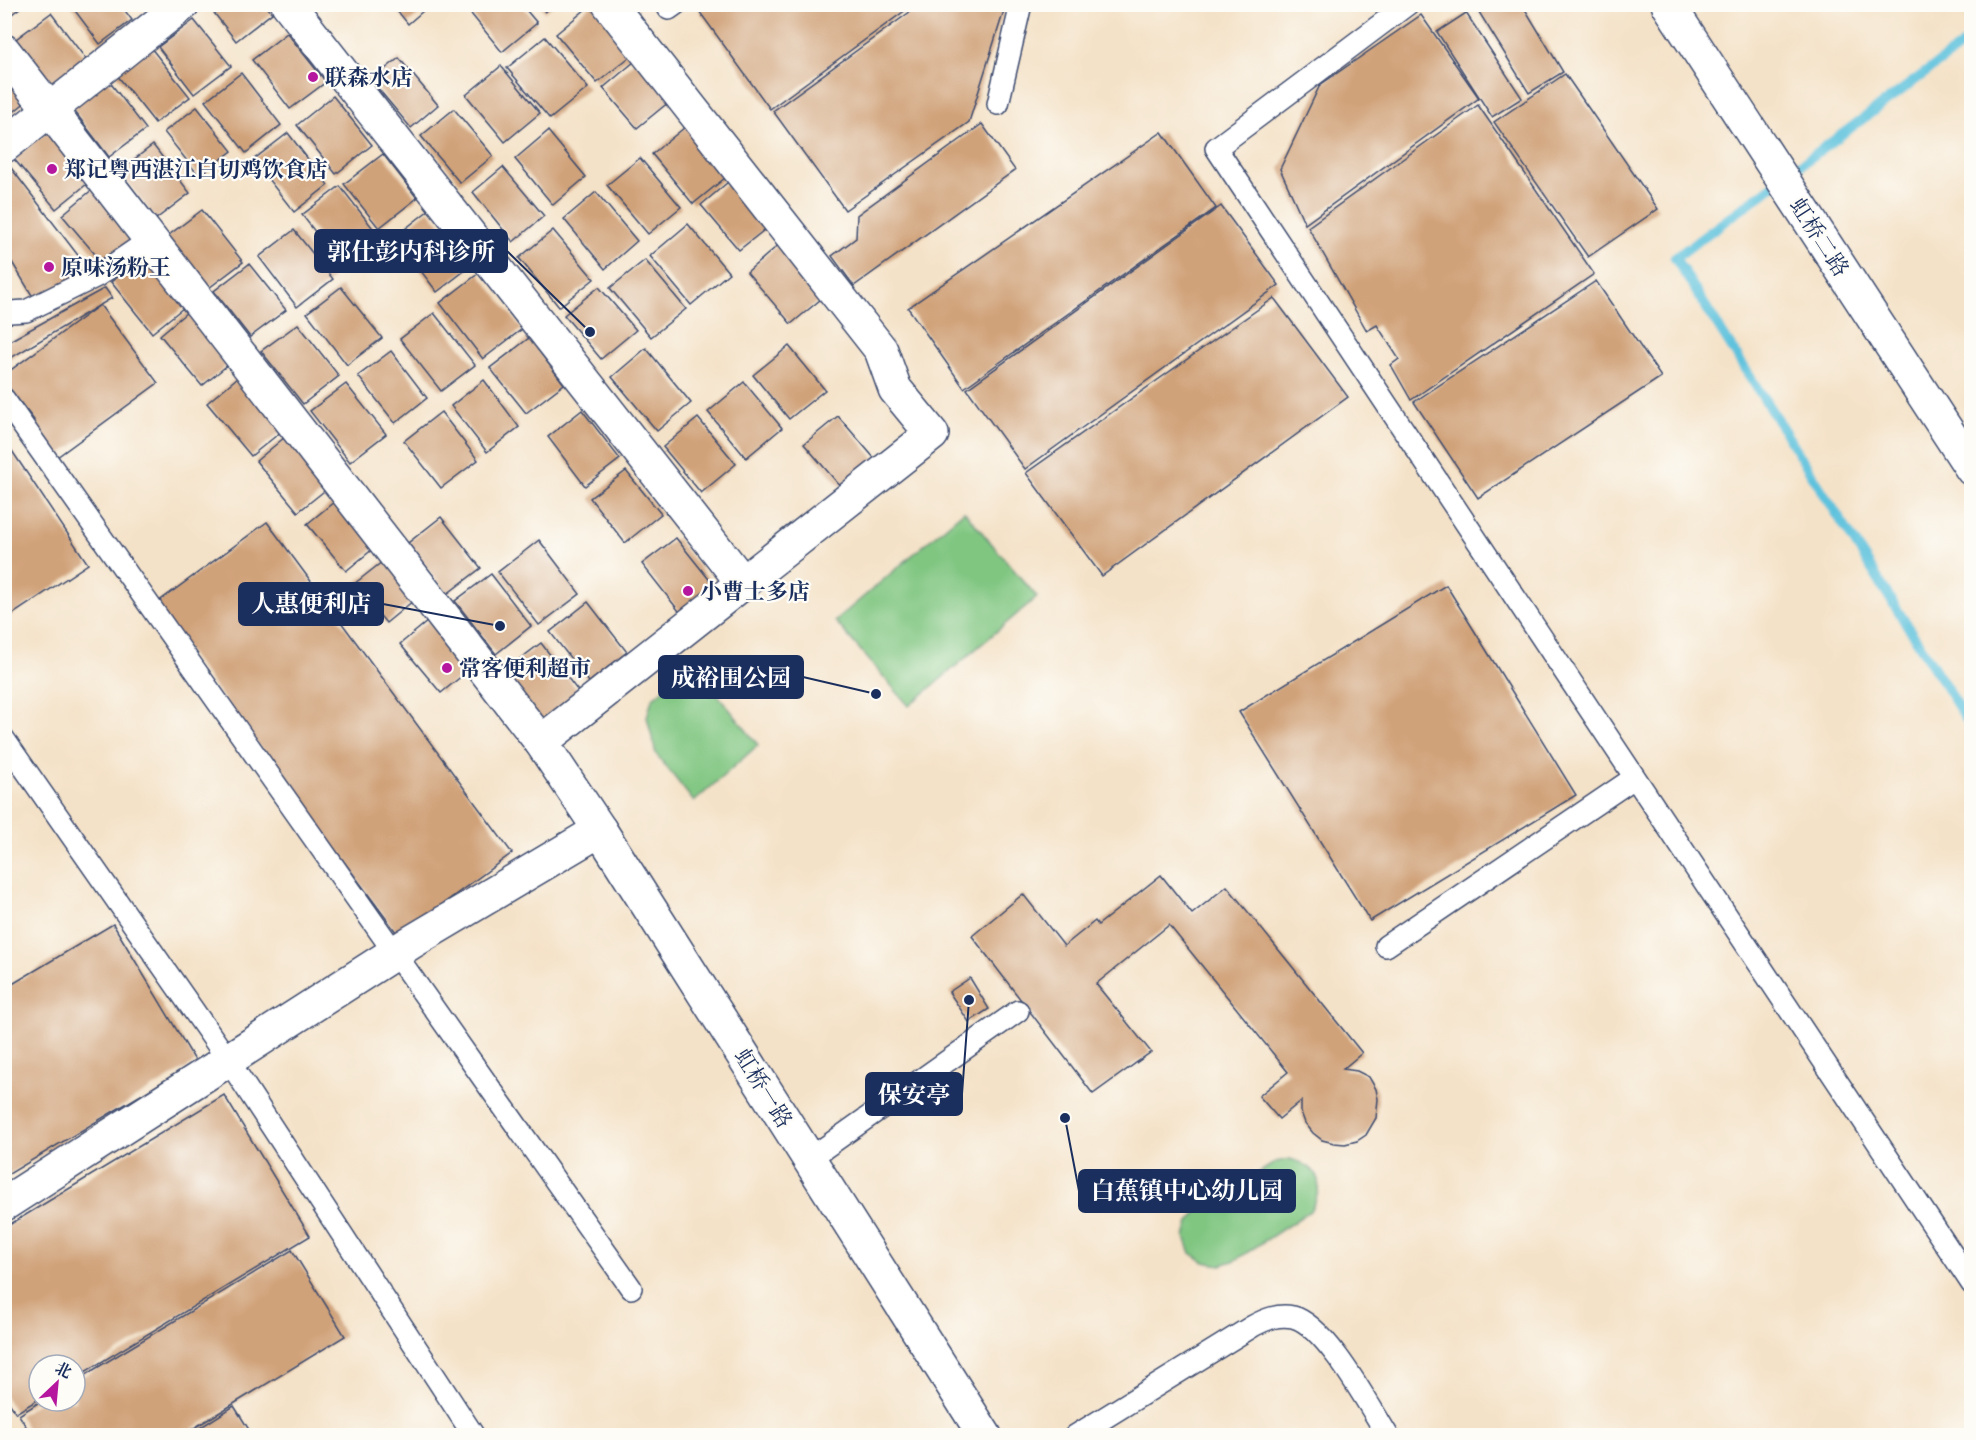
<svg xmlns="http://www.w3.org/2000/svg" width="1976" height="1440" font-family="'Gentium Book Plus','Noto Serif SC',serif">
<rect width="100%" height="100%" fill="#fdfcf7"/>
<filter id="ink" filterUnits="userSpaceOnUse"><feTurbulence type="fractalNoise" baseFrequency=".0167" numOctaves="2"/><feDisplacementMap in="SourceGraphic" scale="12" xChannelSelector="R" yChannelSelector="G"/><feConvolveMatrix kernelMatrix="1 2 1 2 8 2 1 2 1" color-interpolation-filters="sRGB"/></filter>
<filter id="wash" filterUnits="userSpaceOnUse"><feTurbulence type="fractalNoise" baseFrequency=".008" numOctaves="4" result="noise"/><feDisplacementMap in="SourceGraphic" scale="24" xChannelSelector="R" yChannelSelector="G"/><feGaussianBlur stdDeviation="1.35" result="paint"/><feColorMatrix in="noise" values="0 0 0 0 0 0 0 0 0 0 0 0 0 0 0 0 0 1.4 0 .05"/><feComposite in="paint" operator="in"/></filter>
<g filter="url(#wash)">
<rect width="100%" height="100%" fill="#f4e2c8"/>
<g fill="#80c681" stroke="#4e7a70" stroke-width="1.5">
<polygon points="964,511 1037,597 909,706 835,621"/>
<polygon points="694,665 758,745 694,802 656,754 647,717 652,699"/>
<path d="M1290,1159C1320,1168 1326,1183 1310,1211L1236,1260L1221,1265L1204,1262L1191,1253L1185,1237L1189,1222L1200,1209L1276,1162Z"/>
</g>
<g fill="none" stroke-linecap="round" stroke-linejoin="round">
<polyline stroke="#5fc2dd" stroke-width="10" points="1972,38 1675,258 1972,728"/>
</g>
<g id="blocks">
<g fill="#d0a279">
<polygon points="4,4 25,4 4,20"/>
<polygon points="70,4 120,4 132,20 100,44"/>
<polygon points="207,4 265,4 272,13 236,41"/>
<polygon points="392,4 431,4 408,24"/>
<polygon points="463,4 521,4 537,23 502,52"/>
<polygon points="592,4 598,4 637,51 597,83 556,34"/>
<polygon points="708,4 914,4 770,109 699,11"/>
<polygon points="921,4 1006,4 969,122 845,210 773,111"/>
<polygon points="1474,4 1522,4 1563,72 1529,93"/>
<polygon points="539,5 554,5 545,12"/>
<polygon points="51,13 92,67 53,96 12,42"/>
<polygon points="1466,13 1522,98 1492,117 1437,32"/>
<polygon points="1421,15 1479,98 1305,224 1280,169 1320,85"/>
<polygon points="194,20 231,66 194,94 158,47"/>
<polygon points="287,33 326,82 290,109 252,60"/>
<polygon points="545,37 588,88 550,119 507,68"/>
<polygon points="147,43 190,97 155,123 113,70"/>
<polygon points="641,56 675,97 637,128 603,88"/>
<polygon points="399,58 438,105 411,128 371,80"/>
<polygon points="501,66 540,113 505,142 466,95"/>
<polygon points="4,72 28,100 4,120"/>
<polygon points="241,73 281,125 246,153 205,101"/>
<polygon points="1565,74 1658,209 1588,257 1494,122"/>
<polygon points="105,76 146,129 109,157 69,104"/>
<polygon points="333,96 372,145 336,174 297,125"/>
<polygon points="1478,105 1594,274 1411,400 1391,365 1399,359 1377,325 1367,331 1308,227"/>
<polygon points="197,107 232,151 199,176 164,132"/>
<polygon points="454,109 493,156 460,183 421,136"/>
<polygon points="695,119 736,169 693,204 652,154"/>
<polygon points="982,124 1015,170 854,286 832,256 856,238 857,215"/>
<polygon points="51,128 93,179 56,209 14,159"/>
<polygon points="548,131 586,177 553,205 515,159"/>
<polygon points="1162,132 1216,208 964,388 908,308"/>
<polygon points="288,133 328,185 294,212 253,160"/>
<polygon points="153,145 190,193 156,219 119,171"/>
<polygon points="383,154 417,198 379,228 344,184"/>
<polygon points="640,158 681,207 648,234 607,185"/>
<polygon points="8,164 90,271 36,302 4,249 4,167"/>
<polygon points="503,167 544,216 513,242 473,192"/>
<polygon points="734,177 773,223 739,250 701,205"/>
<polygon points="340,186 379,236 341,265 302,215"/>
<polygon points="94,188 138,240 105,266 62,215"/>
<polygon points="596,192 637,241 605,269 564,219"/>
<polygon points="1221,206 1279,285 1025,469 967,389"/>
<polygon points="202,210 243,262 205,291 165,238"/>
<polygon points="429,210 472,265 437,292 395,237"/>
<polygon points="688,224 729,273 691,305 650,256"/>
<polygon points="294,230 333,279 297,307 259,257"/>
<polygon points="553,230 594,279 559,307 519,258"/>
<polygon points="782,242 826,295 791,324 747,272"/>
<polygon points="146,253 188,304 152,333 111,282"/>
<polygon points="645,260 686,309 651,337 610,288"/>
<polygon points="249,264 286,310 250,337 214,291"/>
<polygon points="479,273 522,329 483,359 440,303"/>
<polygon points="1596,281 1661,377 1478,498 1414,402"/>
<polygon points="341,287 382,338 347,365 307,313"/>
<polygon points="599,287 636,330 601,359 564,315"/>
<polygon points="105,288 112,298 4,362 4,344"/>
<polygon points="1274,298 1348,397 1102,576 1026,473"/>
<polygon points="100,305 158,383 53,460 30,430 34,420 4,381 4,375"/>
<polygon points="193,307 235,359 202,386 160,335"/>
<polygon points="434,313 475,365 441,391 400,339"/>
<polygon points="298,324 339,376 303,404 261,351"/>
<polygon points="529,338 564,384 526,413 490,368"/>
<polygon points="789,346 825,390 789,419 753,375"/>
<polygon points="646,348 691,403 657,431 612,377"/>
<polygon points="391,351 427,398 395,423 358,376"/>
<polygon points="243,373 287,427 251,456 207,403"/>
<polygon points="484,380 519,427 487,452 451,406"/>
<polygon points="744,382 782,428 746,458 708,412"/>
<polygon points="346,384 386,434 350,462 310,411"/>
<polygon points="582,410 620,459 585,486 548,437"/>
<polygon points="441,412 478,460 441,488 404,441"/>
<polygon points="838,416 875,459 841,487 804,444"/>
<polygon points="698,418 736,464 701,493 663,447"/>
<polygon points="291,432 333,484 298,512 256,461"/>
<polygon points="4,439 88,564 4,620"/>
<polygon points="626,471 661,514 625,543 590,498"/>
<polygon points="340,497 379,544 346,571 307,524"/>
<polygon points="441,517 481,568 447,594 408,543"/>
<polygon points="267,522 512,853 399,936 154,605"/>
<polygon points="676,538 716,588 682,615 642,564"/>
<polygon points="539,540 580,594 539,625 498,572"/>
<polygon points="387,558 419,596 386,623 354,584"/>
<polygon points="491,574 531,626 496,654 455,601"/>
<polygon points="1446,585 1576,795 1370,921 1239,712"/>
<polygon points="588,602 627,652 589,682 550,632"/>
<polygon points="433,617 474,666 441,693 400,644"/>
<polygon points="541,643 581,695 544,724 503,672"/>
<polygon points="1161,875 1192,914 1227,886 1362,1053 1343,1069 1357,1071 1369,1077 1376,1089 1378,1099 1376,1118 1366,1135 1357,1141 1345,1144 1334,1143 1322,1140 1313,1133 1305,1123 1301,1112 1301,1101 1279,1119 1259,1096 1288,1072 1169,925 1096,984 1151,1052 1093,1094 972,936 1023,894 1064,946 1095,921 1098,925"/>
<polygon points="113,924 196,1062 4,1177 4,989"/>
<polygon points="970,978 989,1009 969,1022 949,992"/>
<polygon points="224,1095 310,1236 75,1378 75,1365 39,1365 39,1399 16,1413 4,1395 4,1228"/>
<polygon points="292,1250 345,1336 181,1436 32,1436 19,1415 41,1401 75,1401 75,1381"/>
<polygon points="234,1406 253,1436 187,1436"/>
</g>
</g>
</g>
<g filter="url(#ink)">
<use href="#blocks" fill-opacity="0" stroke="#3c4a6e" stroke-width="1.5"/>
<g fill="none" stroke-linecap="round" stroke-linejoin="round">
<g stroke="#3c4a6e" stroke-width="24">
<g id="service">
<polyline points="666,4 669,9 676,4"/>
<polyline points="1408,4 1216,148 1972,1284"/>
<polyline points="998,104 1021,4"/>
<polyline points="10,312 26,311 97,276 151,239"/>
<polyline points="4,399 631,1288"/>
<polyline points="4,739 228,1060 474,1436"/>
<polyline points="1386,946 1634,778"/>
<polyline points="809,1159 1018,1011"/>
<path d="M1075,1436L1253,1326C1266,1319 1278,1314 1293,1317C1326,1325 1369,1406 1388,1436"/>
</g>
</g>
<g stroke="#3c4a6e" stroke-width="36">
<g id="minor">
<polyline points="288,4 743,583"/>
<polyline points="4,51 541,742 932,434 895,389 881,350 609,4"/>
<polyline points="4,146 183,4"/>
<polyline points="4,1204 410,943 600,830"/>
</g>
</g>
<g stroke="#3c4a6e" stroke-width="36">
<g id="tertiary">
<polyline points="1668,4 1972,469"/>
<polyline points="541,742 600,830 985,1436"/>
</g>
</g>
<use href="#service" stroke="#fff" stroke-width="21"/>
<use href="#minor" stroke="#fff" stroke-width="33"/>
<use href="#tertiary" stroke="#fff" stroke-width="33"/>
</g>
</g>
<g fill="#b5179e" stroke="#fdfcf7" stroke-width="2">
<circle cx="313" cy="77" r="6"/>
<circle cx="52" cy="169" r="6"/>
<circle cx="49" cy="267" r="6"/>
<circle cx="688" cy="591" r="6"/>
<circle cx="447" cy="668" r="6"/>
</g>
<g text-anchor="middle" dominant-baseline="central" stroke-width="4.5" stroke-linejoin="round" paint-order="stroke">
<g font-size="22" font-weight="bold" fill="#1b2f5e" stroke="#fdfcf7" text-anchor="start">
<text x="325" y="77">联森水店</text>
<text x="64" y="169">郑记粤西湛江白切鸡饮食店</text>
<text x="61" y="267">原味汤粉王</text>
<text x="700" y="591">小曹士多店</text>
<text x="459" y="668">常客便利超市</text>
</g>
<g font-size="22" fill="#1b2f5e" stroke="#fdfcf7">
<text transform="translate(1820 237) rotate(57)">虹桥二路</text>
<text transform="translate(764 1088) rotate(58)">虹桥一路</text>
</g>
</g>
<path fill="none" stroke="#1b2f5e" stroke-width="2" d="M590 332L507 251M500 626L383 604M876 694L803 677M969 1000L962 1094M1065 1118L1079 1191"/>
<g fill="#1b2f5e" stroke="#fdfcf7" stroke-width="2">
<circle cx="590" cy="332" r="6"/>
<circle cx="500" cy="626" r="6"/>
<circle cx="876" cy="694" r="6"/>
<circle cx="969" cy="1000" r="6"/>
<circle cx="1065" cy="1118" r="6"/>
</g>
<g fill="#1b2f5e" stroke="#1b2f5e" stroke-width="2">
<rect x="315" y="230" width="192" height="42" rx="6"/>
<rect x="239" y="583" width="144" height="42" rx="6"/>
<rect x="659" y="656" width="144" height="42" rx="6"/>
<rect x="866" y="1073" width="96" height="42" rx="6"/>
<rect x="1079" y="1170" width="216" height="42" rx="6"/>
</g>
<g font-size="24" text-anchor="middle" font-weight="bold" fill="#fff">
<text x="411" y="260">郭仕彭内科诊所</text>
<text x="311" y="612">人惠便利店</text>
<text x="731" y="686">成裕围公园</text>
<text x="914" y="1103">保安亭</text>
<text x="1187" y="1199">白蕉镇中心幼儿园</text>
</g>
<rect width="1976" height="1440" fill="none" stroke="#fdfcf7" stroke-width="24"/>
<g transform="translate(57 1383) rotate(26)"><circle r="28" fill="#fdfcf7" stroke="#a3aaba" stroke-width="1.5"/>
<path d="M0-4.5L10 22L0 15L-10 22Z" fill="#b5179e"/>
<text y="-9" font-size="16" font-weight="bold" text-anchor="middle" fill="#1b2f5e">北</text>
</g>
</svg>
